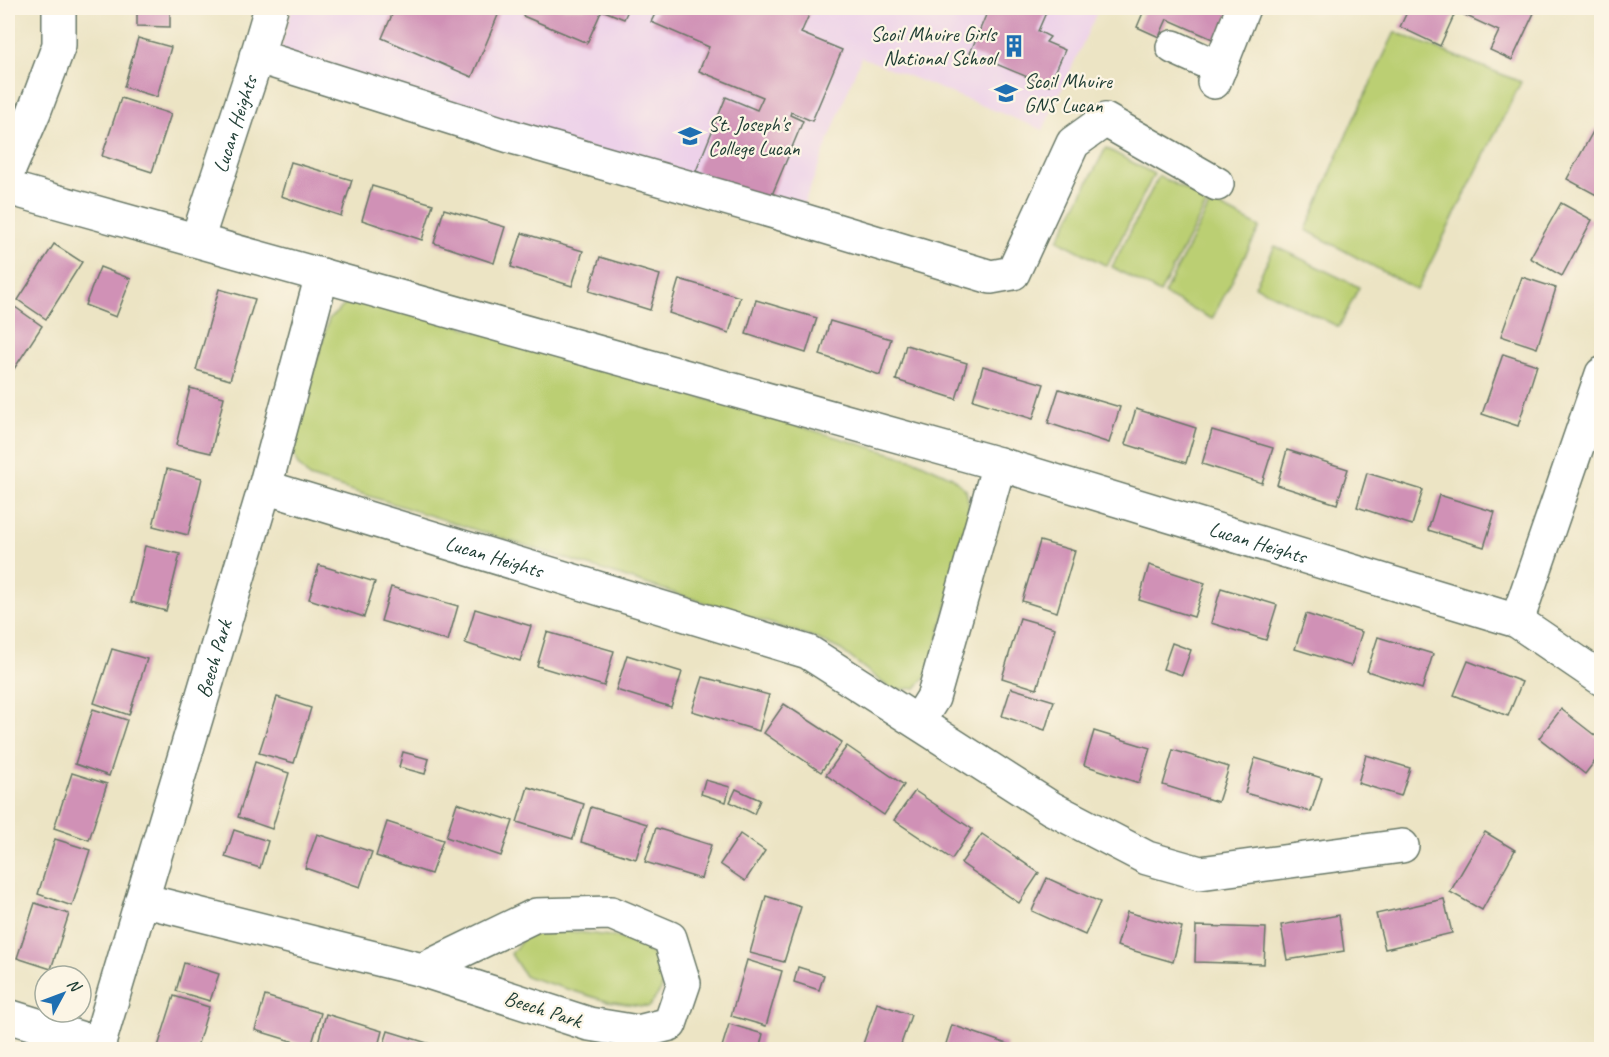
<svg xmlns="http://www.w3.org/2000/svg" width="1609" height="1057" font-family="Caveat,sans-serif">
<rect width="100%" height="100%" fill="#fcf5e5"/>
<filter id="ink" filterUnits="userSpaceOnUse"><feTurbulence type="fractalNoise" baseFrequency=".0167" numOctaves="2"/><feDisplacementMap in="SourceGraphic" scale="12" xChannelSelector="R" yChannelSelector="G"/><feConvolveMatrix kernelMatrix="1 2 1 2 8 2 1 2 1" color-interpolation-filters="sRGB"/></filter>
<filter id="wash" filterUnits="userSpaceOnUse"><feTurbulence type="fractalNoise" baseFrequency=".008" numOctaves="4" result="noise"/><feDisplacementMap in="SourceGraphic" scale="24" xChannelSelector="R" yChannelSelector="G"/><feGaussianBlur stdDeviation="1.35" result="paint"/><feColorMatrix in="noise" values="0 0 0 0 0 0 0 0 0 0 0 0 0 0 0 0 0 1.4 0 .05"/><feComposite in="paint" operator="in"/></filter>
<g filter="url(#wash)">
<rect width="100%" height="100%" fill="#ece4c4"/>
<polygon fill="#edd1e9" points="292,8 1099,8 1043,130 861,57 800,214 280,52"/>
<g fill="#bbcf73" stroke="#6d8654" stroke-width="1.5">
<polygon points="1395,32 1521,82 1417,290 1306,230 1349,129"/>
<polygon points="1106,148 1154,174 1107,266 1058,240"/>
<polygon points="1159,176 1208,201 1160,293 1112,267"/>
<polygon points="1211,202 1260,227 1212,319 1164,294"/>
<polygon points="1275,246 1359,287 1339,327 1255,286"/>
<polygon points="368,299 917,461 952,477 966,490 971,514 929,673 916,688 892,690 841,650 813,637 309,477 298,465 291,447 329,319 346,304"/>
<polygon points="554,929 617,937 643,946 666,968 661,990 649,1007 606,1001 525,976 511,954 526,935"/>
</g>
<g id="blocks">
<g fill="#d091b6">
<polygon points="137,8 170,8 170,27 137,26"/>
<polygon points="395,8 501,8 472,77 382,38"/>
<polygon points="526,8 629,8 624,19 602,10 587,43 523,16"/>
<polygon points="658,8 812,8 801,33 842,50 812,121 791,112 790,115 803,121 769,202 696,171 726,97 757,110 763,97 699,71 709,47 651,22"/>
<polygon points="989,8 1048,8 1038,31 1050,37 1046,42 1065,50 1049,86 970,53"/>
<polygon points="1145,8 1232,8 1217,41 1167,19 1159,37 1137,27"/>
<polygon points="1409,8 1523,8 1534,13 1512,60 1490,50 1499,31 1456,11 1440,46 1400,27"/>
<polygon points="138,38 171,47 157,97 124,87"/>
<polygon points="121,98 171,114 152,172 102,156"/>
<polygon points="1595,128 1602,131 1602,198 1567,179"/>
<polygon points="291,162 352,180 341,216 281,196"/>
<polygon points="372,186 433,204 422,240 362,220"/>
<polygon points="1561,203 1592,220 1562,276 1530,258"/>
<polygon points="444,209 505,227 494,263 434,243"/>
<polygon points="522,233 583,251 572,286 511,267"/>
<polygon points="54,244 82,262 46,319 18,300"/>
<polygon points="600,257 660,275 650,310 589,291"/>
<polygon points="100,267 131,279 116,317 85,305"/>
<polygon points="1522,277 1556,288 1537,348 1501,336"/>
<polygon points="679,279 740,297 729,333 669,313"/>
<polygon points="219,289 255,299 230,380 196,370"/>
<polygon points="756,300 817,318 806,353 746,334"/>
<polygon points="15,307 42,326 14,369 8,365 8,318"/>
<polygon points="830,321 891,339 880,375 820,355"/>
<polygon points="906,345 967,363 956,399 896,380"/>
<polygon points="1503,354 1537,365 1518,426 1482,414"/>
<polygon points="983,366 1044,384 1033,419 973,400"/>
<polygon points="190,388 224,397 211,453 176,445"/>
<polygon points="1059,389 1120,407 1109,443 1048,423"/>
<polygon points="1136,409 1196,428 1186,463 1125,444"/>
<polygon points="1212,430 1273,448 1262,483 1202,464"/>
<polygon points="1287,450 1348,469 1337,504 1277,485"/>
<polygon points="167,469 202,478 188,535 153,526"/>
<polygon points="1367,473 1423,490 1412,525 1357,507"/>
<polygon points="1439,495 1495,512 1484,547 1428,530"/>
<polygon points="1040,541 1075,551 1057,612 1022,601"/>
<polygon points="145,546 180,554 166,611 131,602"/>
<polygon points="319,565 375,582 364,617 309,599"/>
<polygon points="1149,565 1205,583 1194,617 1139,600"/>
<polygon points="391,587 458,606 448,641 381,621"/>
<polygon points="1221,588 1277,605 1266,640 1211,623"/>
<polygon points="475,609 531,626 520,661 465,643"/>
<polygon points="1306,614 1362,632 1351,666 1295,649"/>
<polygon points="1020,618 1055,628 1037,689 1002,678"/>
<polygon points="547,632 614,651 604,686 537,666"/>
<polygon points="1378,637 1433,654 1422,689 1367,671"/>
<polygon points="1172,643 1191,650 1182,675 1163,669"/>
<polygon points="112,649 147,659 129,715 94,703"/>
<polygon points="627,655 682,672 671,707 616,690"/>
<polygon points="1468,661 1522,682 1508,716 1454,695"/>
<polygon points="703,677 769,695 759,731 692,711"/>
<polygon points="1011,688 1054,701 1045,730 1002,716"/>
<polygon points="277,697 311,708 294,763 259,753"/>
<polygon points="784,704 842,742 821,772 764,733"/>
<polygon points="93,709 127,720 109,776 75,764"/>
<polygon points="1561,709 1602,741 1602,752 1585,774 1539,738"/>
<polygon points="1094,731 1150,748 1139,783 1084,765"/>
<polygon points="847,746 904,785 884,815 826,775"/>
<polygon points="1173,750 1229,767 1218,802 1163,785"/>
<polygon points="403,752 429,759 425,774 399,767"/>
<polygon points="1366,755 1410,768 1401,796 1358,783"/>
<polygon points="1255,758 1322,778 1311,812 1245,793"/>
<polygon points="255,762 289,773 272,829 238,817"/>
<polygon points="72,773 107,784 89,840 54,828"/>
<polygon points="705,780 730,787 726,802 701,794"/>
<polygon points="528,787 584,804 573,839 517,822"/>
<polygon points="736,789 760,800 754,814 730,802"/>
<polygon points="915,791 972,829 952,859 894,820"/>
<polygon points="457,803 513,821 501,856 446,837"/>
<polygon points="591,807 647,824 636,859 581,842"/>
<polygon points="387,822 443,840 431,874 376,856"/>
<polygon points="656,828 711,845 701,879 645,862"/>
<polygon points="234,830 268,841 260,868 225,857"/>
<polygon points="1485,832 1515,850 1482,910 1450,892"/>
<polygon points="317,834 372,852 360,887 305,868"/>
<polygon points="740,834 765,851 745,881 720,864"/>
<polygon points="982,834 1039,873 1019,903 961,863"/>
<polygon points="55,839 90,850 72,906 38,894"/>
<polygon points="1047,878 1100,902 1085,935 1032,911"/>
<polygon points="766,896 801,907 784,962 750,953"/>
<polygon points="1444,899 1452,933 1385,949 1376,914"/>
<polygon points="35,903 69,914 51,969 17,958"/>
<polygon points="1127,912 1182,927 1173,962 1117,946"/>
<polygon points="1339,915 1344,951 1287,960 1281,925"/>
<polygon points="1196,926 1266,928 1264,964 1195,962"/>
<polygon points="747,960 782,971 766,1026 731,1016"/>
<polygon points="184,963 219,974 210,1001 176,991"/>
<polygon points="798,967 824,975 819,990 794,982"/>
<polygon points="174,996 209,1007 196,1050 157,1050"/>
<polygon points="265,996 321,1013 311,1047 255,1030"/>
<polygon points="877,1003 911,1015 899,1050 861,1050"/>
<polygon points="326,1014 382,1031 377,1050 316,1049"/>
<polygon points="729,1024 763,1034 759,1050 721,1050"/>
<polygon points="952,1025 1007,1044 1005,1050 944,1050"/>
<polygon points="388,1031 447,1049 447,1050 382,1050"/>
</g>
</g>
</g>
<g filter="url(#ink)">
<use href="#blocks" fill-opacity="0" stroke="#677766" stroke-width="1.5"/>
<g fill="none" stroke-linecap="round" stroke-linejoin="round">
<g stroke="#677766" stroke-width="36">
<g id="minor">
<polyline points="1173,47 1220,68"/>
<polyline points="256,56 516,138 799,219 991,277 1013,273 1073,143 1105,120 1217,184"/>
<polyline points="1214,82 1243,8"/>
<polyline points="8,172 34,112 59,45 59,8"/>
<path id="s1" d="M8,188L999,464L1517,621L1602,679"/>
<path id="s2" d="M197,240L253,69L271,8"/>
<path id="s3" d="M322,275L265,487L808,652L1051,808L1147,858L1200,873L1402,846"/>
<polyline points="1517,621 1602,374"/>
<polyline points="918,722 933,698 999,464"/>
<polyline points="142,900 422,970"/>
<polygon points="611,913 670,938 684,983 670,1024 638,1032 589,1024 422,970 536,915"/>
<polyline points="8,1016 99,1044"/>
<path id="s4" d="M97,1050L265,487"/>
</g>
</g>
<use href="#minor" stroke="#fff" stroke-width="33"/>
</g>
</g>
<defs>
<g id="building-bare" transform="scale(1.8)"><path d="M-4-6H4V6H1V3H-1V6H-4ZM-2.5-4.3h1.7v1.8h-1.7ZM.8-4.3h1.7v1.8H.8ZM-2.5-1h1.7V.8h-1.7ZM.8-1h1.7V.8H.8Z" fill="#1f6fb2" stroke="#fcf5e5" stroke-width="2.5" paint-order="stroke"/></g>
<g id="school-bare" transform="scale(1.8)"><path d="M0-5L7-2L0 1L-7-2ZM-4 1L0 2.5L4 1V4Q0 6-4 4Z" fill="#1f6fb2" stroke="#fcf5e5" stroke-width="2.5" paint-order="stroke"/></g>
</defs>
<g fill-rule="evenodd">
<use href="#building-bare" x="1014" y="46"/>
<use href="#school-bare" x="1006" y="93"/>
<use href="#school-bare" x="690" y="136"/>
</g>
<g text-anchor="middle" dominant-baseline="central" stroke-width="4.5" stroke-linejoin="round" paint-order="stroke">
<g font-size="21" fill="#1f3d34" stroke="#fcf5e5" text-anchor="start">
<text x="996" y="34" text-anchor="end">Scoil Mhuire Girls<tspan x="996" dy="24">National School</tspan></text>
<text x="1024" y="81">Scoil Mhuire<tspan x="1024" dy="24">GNS Lucan</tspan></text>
<text x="708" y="124">St. Joseph's<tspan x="708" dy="24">College Lucan</tspan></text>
</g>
<g font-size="21" fill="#1f3d34" stroke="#fcf5e5">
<text stroke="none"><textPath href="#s2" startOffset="122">Lucan Heights</textPath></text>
<text stroke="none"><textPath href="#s1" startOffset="1299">Lucan Heights</textPath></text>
<text stroke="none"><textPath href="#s3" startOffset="459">Lucan Heights</textPath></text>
<text stroke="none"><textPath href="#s4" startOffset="408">Beech Park</textPath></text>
<text transform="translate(543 1009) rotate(18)">Beech Park</text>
</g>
</g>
<rect width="1609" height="1057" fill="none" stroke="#fcf5e5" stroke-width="30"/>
<g transform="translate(63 994) rotate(49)"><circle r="28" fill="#fcf5e5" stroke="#a4ab9e" stroke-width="1.5"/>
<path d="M0-4.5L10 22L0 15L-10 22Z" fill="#1f6fb2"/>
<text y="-9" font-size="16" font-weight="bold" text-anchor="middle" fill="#1f3d34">N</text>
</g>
</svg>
